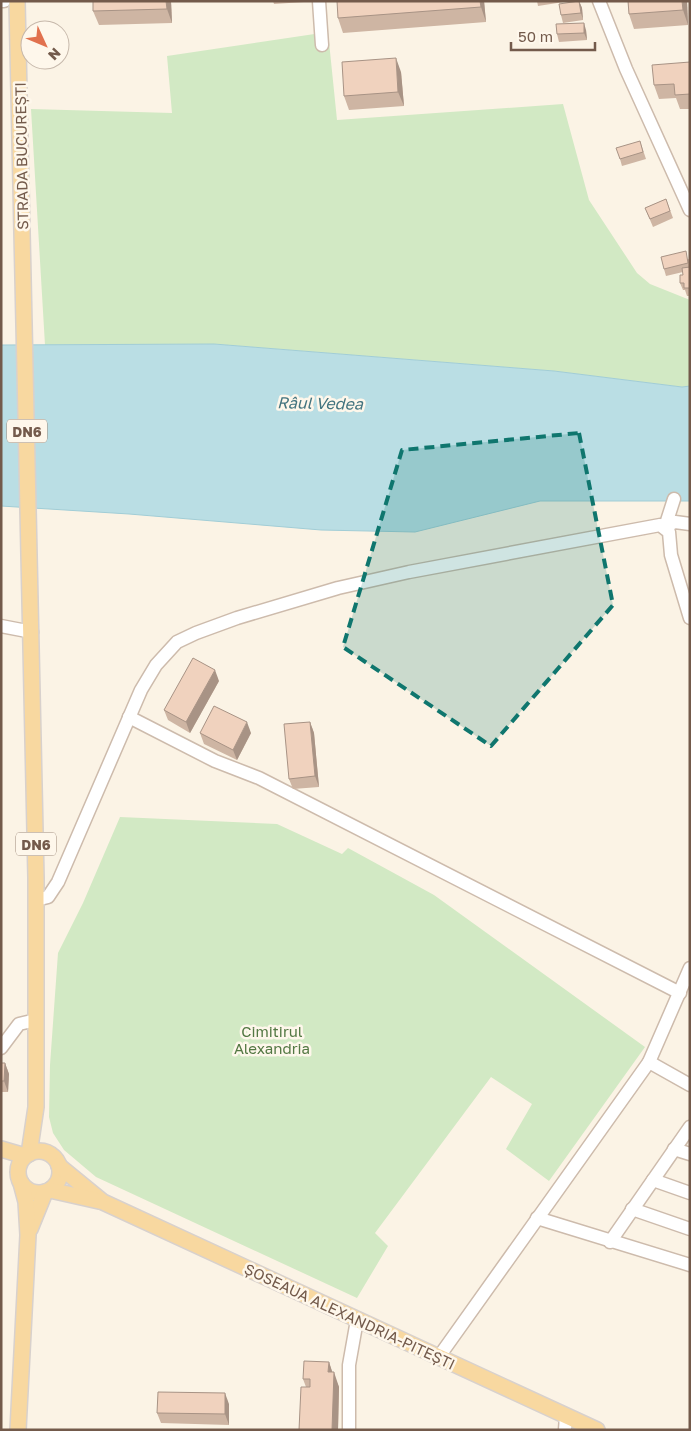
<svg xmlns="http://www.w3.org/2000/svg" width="691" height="1431" font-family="'Golos Text',sans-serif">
<rect width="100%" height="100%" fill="#fbf3e5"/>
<g fill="#d2e9c4">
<polygon points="328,32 337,120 563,104 589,200 637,273 650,284 690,300 690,386 682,387 554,371 214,344 45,345 31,109 172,113 167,56"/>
<polygon points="120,817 277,824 342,854 348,848 434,895 645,1047 549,1181 506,1149 532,1104 491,1077 375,1233 388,1246 357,1298 96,1177 64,1150 53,1133 49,1117 50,1065 58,953 83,903"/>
</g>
<polygon fill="#badee4" stroke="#a1cdd6" points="214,344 554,371 682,387 690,386 690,501 540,501 415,532 321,530 129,514 1,506 1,345"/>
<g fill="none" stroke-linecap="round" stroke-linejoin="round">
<g stroke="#cdbbac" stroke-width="15">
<g id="minor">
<polyline points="1,1 4,1"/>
<polyline points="319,1 322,45"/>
<polyline points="599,1 626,69 690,210"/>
<polyline points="665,527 674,499"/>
<polyline points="665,527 675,522 690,524"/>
<polyline points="1,626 32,632"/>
<polyline points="129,717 215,761 259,778 680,993"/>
<polyline points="36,900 48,897 58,882 141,690 156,665 177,642 196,633 237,618 338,588 409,572 660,525 669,532 671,555 690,618"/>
<polyline points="1,1048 19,1024 36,1020"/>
<polyline points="649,1062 690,1085"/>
<polyline points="674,1149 690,1154"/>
<polyline points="653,1180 690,1193"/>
<polyline points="632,1209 690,1229"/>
<polyline points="537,1218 690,1265"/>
<polyline points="610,1242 690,1127"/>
<polyline points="438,1358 649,1062 690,968"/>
<polyline points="349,1430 349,1365 357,1320"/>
<polyline points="565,1430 566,1416"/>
</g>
</g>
<g stroke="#d8d1cd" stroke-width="18">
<g id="major">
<polyline points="17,1 36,878 36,1107 29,1154"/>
<polyline points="1,1149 25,1156"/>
<circle cx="39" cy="1172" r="21"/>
<polyline points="59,1166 103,1202 597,1430"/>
<polyline points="50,1190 99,1201"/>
<polyline points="30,1229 45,1192"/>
<polyline points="18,1430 28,1235 26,1202 21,1183"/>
</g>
</g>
<use href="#minor" stroke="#fff" stroke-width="12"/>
<use href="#major" stroke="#f8d8a0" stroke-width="15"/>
</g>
<g fill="#ceb5a3">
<polygon points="171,1 172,23 99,25 93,11"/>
<polygon points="273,1 303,1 304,2 274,4"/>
<polygon points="484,1 486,22 343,33 338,18"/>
<polygon points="537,1 570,1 538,6"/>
<polygon points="579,1 582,8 583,20 563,23 561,15"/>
<polygon points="628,1 687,1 688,25 634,29 629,14"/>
<polygon points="586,30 587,40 559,42 557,34"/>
<polygon points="690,62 690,109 680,109 676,98 659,99 654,85"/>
<polygon points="401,72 404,106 349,110 344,96"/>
<polygon points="640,141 646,159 622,166 620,159"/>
<polygon points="666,199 673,218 653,227 645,208"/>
<polygon points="689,259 690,264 690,296 687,296 685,290 683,290 680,283 683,275 683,272 666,276 664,269"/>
<polygon points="219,681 190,733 168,720 164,710"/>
<polygon points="310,722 314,733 319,787 293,789 289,779"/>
<polygon points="200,733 251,733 237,760 204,744"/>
<polygon points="1,1063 5,1063 9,1074 8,1092 1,1092"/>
<polygon points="329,1362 332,1372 339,1387 338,1430 299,1430 306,1387 303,1379"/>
<polygon points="229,1404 229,1425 161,1423 157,1413"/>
</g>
<g fill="#a89385">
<polygon points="166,1 171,1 172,23 167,9"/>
<polygon points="480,1 484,1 486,22 481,7"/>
<polygon points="579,1 582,8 583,20 581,13"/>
<polygon points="682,1 687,1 688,25 683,10"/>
<polygon points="584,23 586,30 587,40 584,33"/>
<polygon points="396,58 401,72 404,106 398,92"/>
<polygon points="215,670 219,681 190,733 186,722"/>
<polygon points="247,722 251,733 237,760 233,750"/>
<polygon points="310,722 314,733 319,787 315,776"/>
<polygon points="5,1063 9,1074 8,1092 4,1081"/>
<polygon points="329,1362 334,1377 334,1372 339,1387 338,1430 332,1430 328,1372"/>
<polygon points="225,1393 229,1404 229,1425 225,1414"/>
</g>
<g fill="#f0d2be" stroke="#a89385">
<polygon points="93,1 166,1 167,9 93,11"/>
<polygon points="337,1 480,1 481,7 338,18"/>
<polygon points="579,1 581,13 561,15 559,4"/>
<polygon points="628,1 682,1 683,10 629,14"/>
<polygon points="584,23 584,33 557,34 556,24"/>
<polygon points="396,58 398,92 344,96 342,62"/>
<polygon points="690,62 690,94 675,95 674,84 654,85 652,65"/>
<polygon points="640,141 643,152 620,159 616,148"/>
<polygon points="666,199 670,211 650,219 645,208"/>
<polygon points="686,251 688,263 664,269 661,257"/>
<polygon points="690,267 690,288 684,288 684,283 680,283 680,275 683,275 682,268"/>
<polygon points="193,658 215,670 186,722 164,710"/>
<polygon points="214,706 247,722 233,750 200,733"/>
<polygon points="310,722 315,776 289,779 284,724"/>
<polygon points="1,1063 5,1063 4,1081 1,1081"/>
<polygon points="304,1361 329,1362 328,1372 334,1372 332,1430 299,1430 301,1387 310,1387 310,1379 303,1379"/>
<polygon points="158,1392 225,1393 225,1414 157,1413"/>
</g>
<path fill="#0f766e" fill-opacity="0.2" stroke="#0f766e" stroke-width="4" stroke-dasharray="10 6" stroke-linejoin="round" d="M579,433L613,605L491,746L343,647L402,450Z"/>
<g text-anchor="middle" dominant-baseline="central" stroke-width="5" stroke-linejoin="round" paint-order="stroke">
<g fill="#fef7eb" stroke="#9d897b" stroke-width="1">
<rect x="7" y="419.5" width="40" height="23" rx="4"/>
<rect x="16" y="832.5" width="40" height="23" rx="4"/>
</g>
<g font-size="14" font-weight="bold" fill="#735a4b">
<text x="27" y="431">DN6</text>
<text x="36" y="844">DN6</text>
</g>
<g font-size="15" fill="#735a4b" stroke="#fef7eb">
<text transform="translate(21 156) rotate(-91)">STRADA BUCUREȘTI</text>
<text transform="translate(350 1316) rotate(25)">ȘOSEAUA ALEXANDRIA-PITEȘTI</text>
</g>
<g font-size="15" fill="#537843" stroke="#fef7eb">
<text x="272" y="1031">Cimitirul<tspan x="272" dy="17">Alexandria</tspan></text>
</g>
<g font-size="16" font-style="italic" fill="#43747f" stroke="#fef7eb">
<text transform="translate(320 403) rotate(1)">Râul Vedea</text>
</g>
</g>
<rect width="691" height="1431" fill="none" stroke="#735a4b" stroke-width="5"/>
<g transform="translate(45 45) rotate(134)"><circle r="24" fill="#fef7eb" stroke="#c6b8ab"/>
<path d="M0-4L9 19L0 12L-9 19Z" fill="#e1714e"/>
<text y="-8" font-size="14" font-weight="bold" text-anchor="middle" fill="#735a4b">N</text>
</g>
<path d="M511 42v8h84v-8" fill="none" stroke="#735a4b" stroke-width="2.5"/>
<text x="518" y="42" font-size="15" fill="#735a4b" stroke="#fef7eb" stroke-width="4" paint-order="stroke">50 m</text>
</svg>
